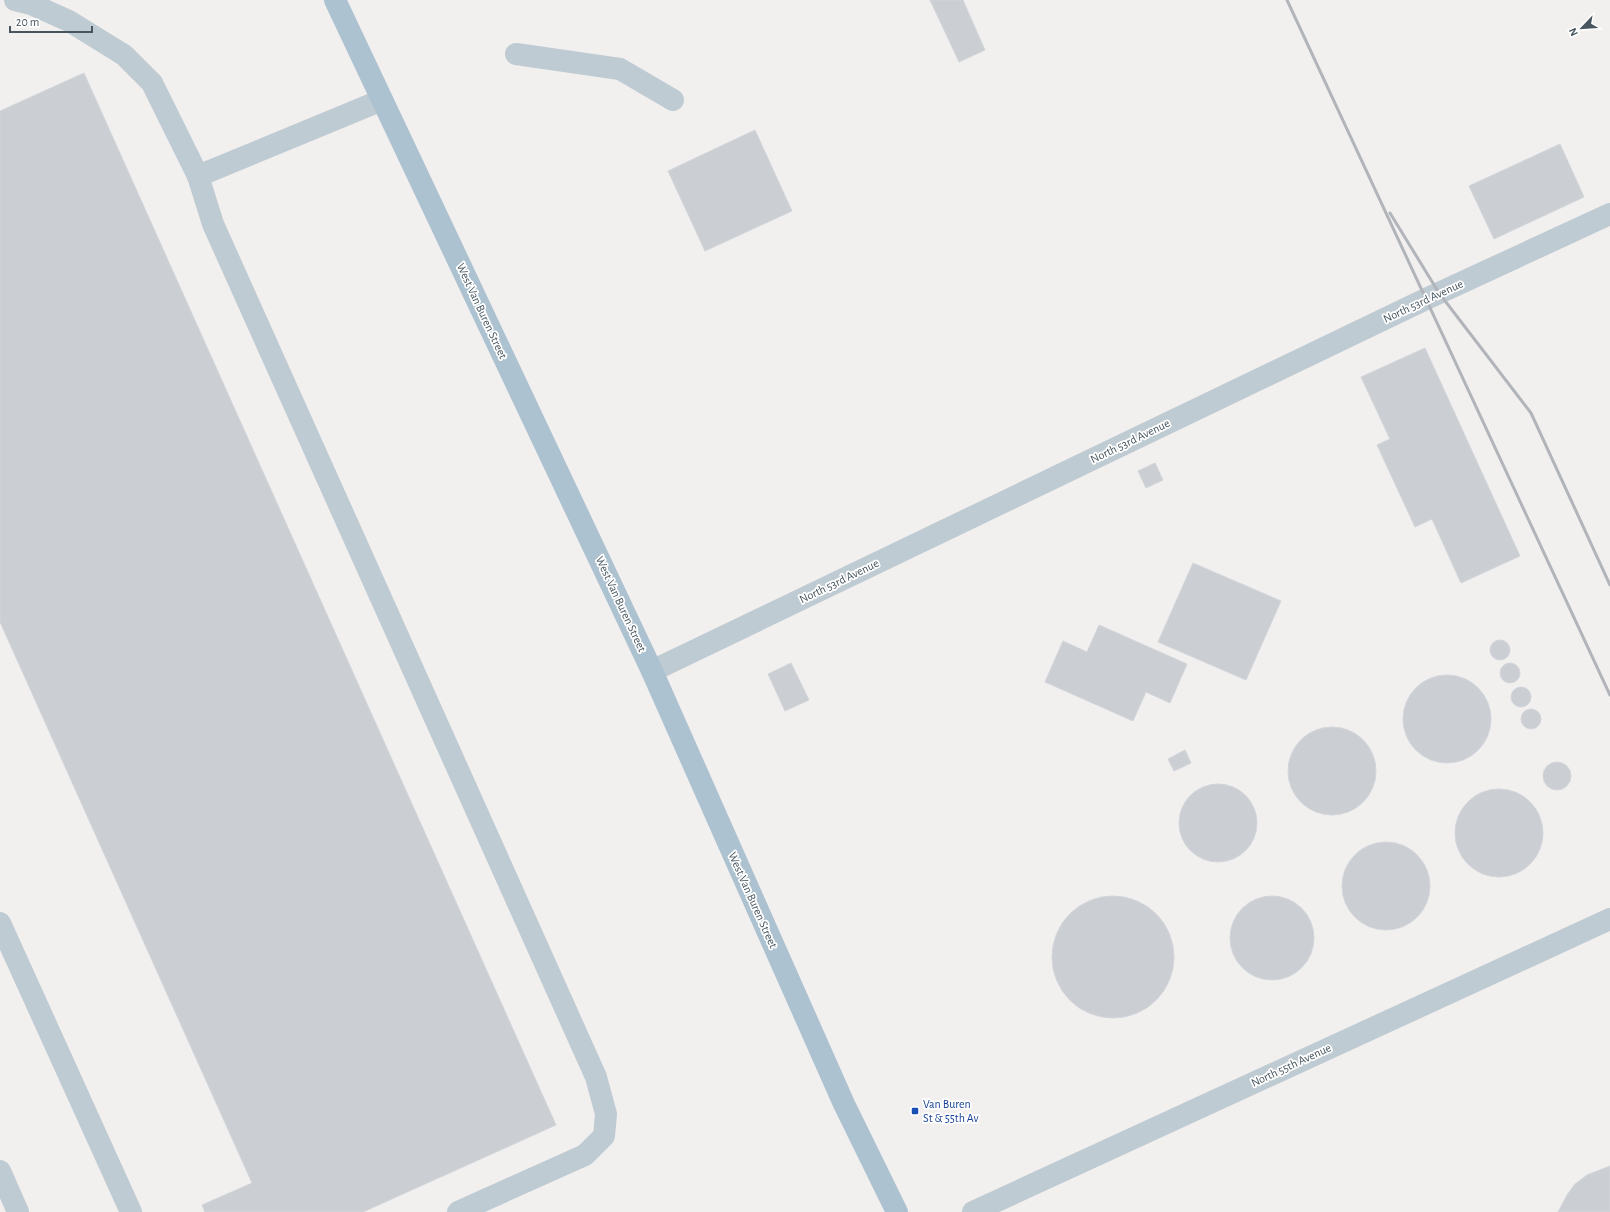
<svg xmlns="http://www.w3.org/2000/svg" width="1610" height="1212" font-family="'Alegreya Sans',sans-serif">
<rect width="100%" height="100%" fill="#f2efef"/>
<g fill="#cbcfd4" stroke="#d2d6db">
<polygon points="930,0 963,0 985,50 959,62"/>
<polygon points="84,73 556,1125 363,1212 205,1212 202,1205 252,1183 0,622 0,111"/>
<polygon points="755,130 792,211 705,251 668,171"/>
<polygon points="1560,144 1584,197 1494,239 1469,186"/>
<polygon points="1425,348 1520,556 1461,583 1432,519 1415,527 1377,445 1390,439 1361,377"/>
<polygon points="1155,463 1163,480 1146,488 1138,471"/>
<polygon points="1193,563 1281,601 1246,680 1158,642"/>
<polygon points="1099,625 1187,664 1170,703 1146,692 1133,721 1045,682 1063,641 1087,652"/>
<circle cx="1500" cy="650" r="10"/>
<polygon points="791,663 809,700 785,711 768,674"/>
<circle cx="1510" cy="673" r="10"/>
<circle cx="1447" cy="719" r="44"/>
<circle cx="1521" cy="697" r="10"/>
<circle cx="1531" cy="719" r="10"/>
<circle cx="1332" cy="771" r="44"/>
<polygon points="1185,750 1191,763 1174,771 1168,759"/>
<circle cx="1557" cy="776" r="14"/>
<circle cx="1218" cy="823" r="39"/>
<circle cx="1499" cy="833" r="44"/>
<circle cx="1386" cy="886" r="44"/>
<circle cx="1272" cy="938" r="42"/>
<circle cx="1113" cy="957" r="61"/>
<polygon points="1610,1166 1610,1212 1558,1212 1567,1195 1575,1184 1587,1175"/>
</g>
<g fill="none" stroke-linecap="round" stroke-linejoin="round">
<g stroke="#bfcbd2" stroke-width="22">
<polyline points="15,0 31,4 69,21 124,55 152,83 198,176 382,100"/>
<polyline points="516,54 620,69 673,100"/>
<polyline points="198,176 213,224 596,1077 606,1114 604,1136 585,1155 458,1212"/>
<polyline points="652,671 1426,299 1610,214"/>
<polyline points="0,923 131,1212"/>
<polyline points="0,1171 18,1212"/>
<polyline points="973,1212 1610,919"/>
</g>
<polyline stroke="#adc2d0" stroke-width="22" points="335,0 652,671 844,1104 897,1212"/>
<g stroke="#b1b5ba" stroke-width="3">
<polyline points="1287,0 1610,695"/>
<polyline points="1390,213 1439,293 1531,413 1610,585"/>
</g>
</g>
<rect fill="#1a4fb4" stroke="#fff" stroke-width="1.5" x="911" y="1107" width="8" height="8" rx="2"/>
<g text-anchor="middle" dominant-baseline="central" stroke-width="3.5" stroke-linejoin="round" paint-order="stroke">
<g font-size="12" fill="#46555e" stroke="#fff">
<text transform="translate(1423 301) rotate(-25)">North 53rd Avenue</text>
<text transform="translate(482 311) rotate(65)">West Van Buren Street</text>
<text transform="translate(1130 441) rotate(-26)">North 53rd Avenue</text>
<text transform="translate(839 581) rotate(-26)">North 53rd Avenue</text>
<text transform="translate(621 604) rotate(65)">West Van Buren Street</text>
<text transform="translate(753 900) rotate(66)">West Van Buren Street</text>
<text transform="translate(1291 1065) rotate(-25)">North 55th Avenue</text>
</g>
<g font-size="12" fill="#164399" stroke="#fff" text-anchor="start">
<text x="923" y="1104">Van Buren<tspan x="923" dy="14">St &amp; 55th Av</tspan></text>
</g>
</g>
<g transform="translate(1582 28) rotate(245)" stroke="#ffffff" stroke-width="3" paint-order="stroke">
<path d="M0-3L7 15L0 10L-7 15Z" fill="#46555e"/>
<text y="-6" font-size="11" font-weight="bold" text-anchor="middle" fill="#46555e">N</text>
</g>
<path d="M10 26v6h82v-6" fill="none" stroke="#46555e" stroke-width="2"/>
<text x="16" y="26" font-size="12" fill="#46555e" stroke="#ffffff" stroke-width="3" paint-order="stroke">20 m</text>
</svg>
